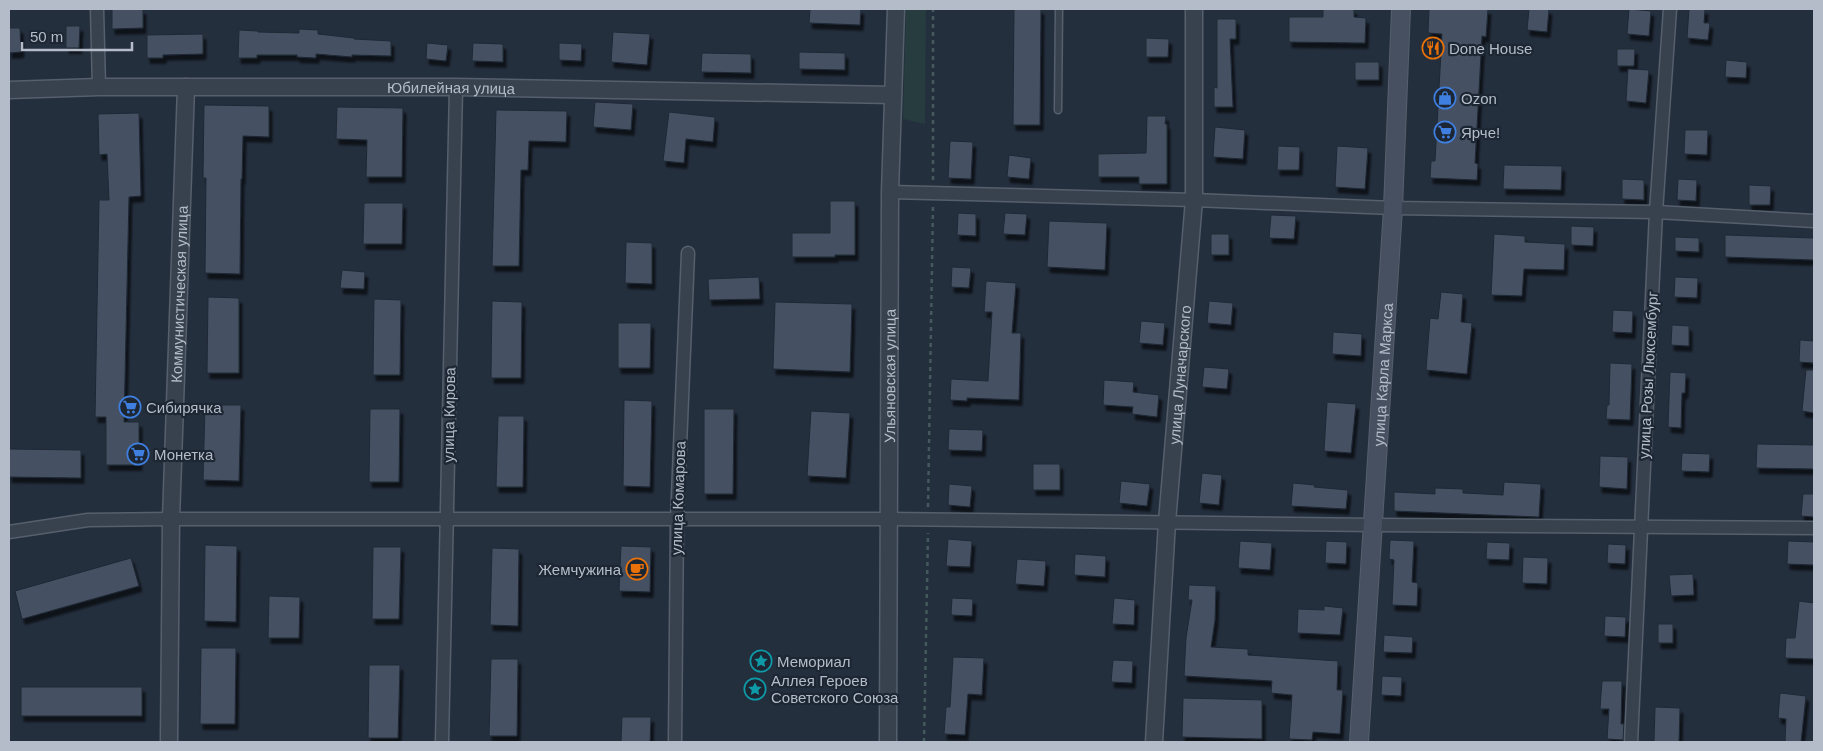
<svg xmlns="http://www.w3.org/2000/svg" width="1823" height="751" font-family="Arial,sans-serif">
<defs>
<filter id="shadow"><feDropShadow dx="3" dy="5.5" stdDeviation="1" flood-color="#0009"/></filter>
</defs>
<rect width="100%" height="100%" fill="#242f3e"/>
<polygon fill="#263c3f" points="906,9 926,9 925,124 903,119"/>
<g fill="#455162" stroke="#1f2835" filter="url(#shadow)">
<polygon points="112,9 143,9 143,28 112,29"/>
<polygon points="810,9 861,9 860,25 809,23"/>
<polygon points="1014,9 1041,9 1040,125 1013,125"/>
<polygon points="1323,9 1354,9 1354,17 1366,18 1365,43 1289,42 1289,17 1323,17"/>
<polygon points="1429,9 1488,9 1486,37 1482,36 1475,163 1478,164 1477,180 1430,178 1431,161 1435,161 1442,34 1428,33"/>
<polygon points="1529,9 1549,9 1547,32 1527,30"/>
<polygon points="1629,9 1651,11 1649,36 1627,34"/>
<polygon points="1689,9 1705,9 1704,23 1710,23 1708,40 1687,38"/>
<polygon points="1217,19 1236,19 1236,39 1230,39 1233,107 1214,107 1214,87 1217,88"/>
<polygon points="66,26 80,26 79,48 66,48"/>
<polygon points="9,28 20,28 21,52 9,53"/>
<polygon points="299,29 318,30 318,34 354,38 354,39 391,41 391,56 352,55 352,57 316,54 316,58 297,57 297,55 257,55 257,58 238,58 239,30 258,31 258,32 299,33"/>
<polygon points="613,32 650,34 647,65 611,62"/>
<polygon points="203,34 203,54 163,55 163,58 147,58 147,35"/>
<polygon points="1146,38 1169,39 1168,57 1146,57"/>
<polygon points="427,43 448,45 446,61 426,59"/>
<polygon points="473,43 503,44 503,62 472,61"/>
<polygon points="559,43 582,44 581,61 559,60"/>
<polygon points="1617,49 1635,49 1634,66 1617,66"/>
<polygon points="799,52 845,53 845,70 799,69"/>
<polygon points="702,53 751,54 751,73 701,72"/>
<polygon points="1726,60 1747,62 1746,78 1725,77"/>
<rect x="1355" y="62" width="24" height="18"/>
<polygon points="1628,69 1649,70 1646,103 1626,101"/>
<polygon points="595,102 633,104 631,130 593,127"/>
<polygon points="204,105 269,106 269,137 243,136 242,179 241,179 240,274 205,273 206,178 203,178"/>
<polygon points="337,107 403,108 402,177 366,177 367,140 336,139"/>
<polygon points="496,110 567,111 566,142 529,141 528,170 521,170 519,266 492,266"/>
<polygon points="669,112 715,117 713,142 686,139 684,163 663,161"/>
<polygon points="139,113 141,196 129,197 124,422 139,422 139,465 106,465 106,417 95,417 99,200 109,200 107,154 99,155 98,114"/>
<polygon points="1147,116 1166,116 1165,124 1167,124 1167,184 1139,184 1139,177 1098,177 1098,154 1146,153"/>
<polygon points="1215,127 1245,130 1243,159 1213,157"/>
<polygon points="1685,130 1708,130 1707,155 1684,154"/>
<polygon points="950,141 973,142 971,179 948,178"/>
<polygon points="1278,146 1300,147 1299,170 1277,170"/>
<polygon points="1337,146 1368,148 1365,189 1335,187"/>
<polygon points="1009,155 1031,158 1029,179 1007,177"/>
<polygon points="1504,165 1562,166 1561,190 1503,189"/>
<polygon points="1622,179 1644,180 1644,200 1622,199"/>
<polygon points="1678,179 1697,180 1696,201 1677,200"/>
<polygon points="1749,185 1771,186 1770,205 1749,205"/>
<polygon points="830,201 855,201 855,255 835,255 835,257 792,257 792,233 830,233"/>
<polygon points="364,203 403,203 402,244 363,244"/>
<polygon points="958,213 976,214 976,236 957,235"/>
<polygon points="1005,213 1027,214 1025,235 1003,234"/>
<polygon points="1271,215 1296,216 1294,239 1269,238"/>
<polygon points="1049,221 1107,223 1105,270 1047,267"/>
<polygon points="1571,226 1594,227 1593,246 1571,245"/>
<rect x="1211" y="234" width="18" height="21"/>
<polygon points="1494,234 1525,236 1525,242 1565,244 1564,270 1524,269 1522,296 1491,295"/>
<polygon points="1725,235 1814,238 1814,260 1725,257"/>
<polygon points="1675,237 1699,238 1699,252 1675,251"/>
<polygon points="626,242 652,243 652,284 625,283"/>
<polygon points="952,267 971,268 969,288 951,287"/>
<polygon points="342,270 365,272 364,289 340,288"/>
<polygon points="759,277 760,299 709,300 708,279"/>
<polygon points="1675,277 1698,278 1697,298 1674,297"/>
<polygon points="986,281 1016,283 1012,333 1021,333 1019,400 967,398 967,401 950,400 951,379 988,381 992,312 984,312"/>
<polygon points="1441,292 1463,294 1461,322 1472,323 1467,374 1426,370 1430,318 1438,319"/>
<polygon points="208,297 239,298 239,373 207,373"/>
<polygon points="374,299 401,300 400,375 373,375"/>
<polygon points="492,301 522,302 521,378 491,378"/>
<polygon points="1209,301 1233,303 1231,325 1207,323"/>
<polygon points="775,302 852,304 850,372 773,369"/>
<polygon points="1613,310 1633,311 1632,333 1612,332"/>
<polygon points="1141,321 1165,323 1163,345 1139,343"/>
<polygon points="618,323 651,323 650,368 618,368"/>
<polygon points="1672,325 1689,326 1689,346 1671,345"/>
<polygon points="1333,332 1362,334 1361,356 1332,354"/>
<polygon points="1800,340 1814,341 1814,363 1799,362"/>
<polygon points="1610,363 1632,364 1630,420 1606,419 1607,405 1609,405"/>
<polygon points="1204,367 1229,369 1227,389 1202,387"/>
<polygon points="1806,370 1814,370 1814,413 1802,411"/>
<polygon points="1670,372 1686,373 1685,393 1682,393 1681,428 1668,427"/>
<polygon points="1104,380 1134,382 1133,392 1159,395 1157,417 1132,414 1133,407 1103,405"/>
<polygon points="624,400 652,401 650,487 623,486"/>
<polygon points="1327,402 1356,404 1351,453 1324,451"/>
<polygon points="205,405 241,405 239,481 203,480"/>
<polygon points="370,409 400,409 399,482 369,482"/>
<polygon points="704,409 734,409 733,494 704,494"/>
<polygon points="811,411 850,413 846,478 807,476"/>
<polygon points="498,416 524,416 523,487 496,487"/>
<polygon points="949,429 983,430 982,451 948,450"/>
<polygon points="1757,444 1814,445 1814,469 1756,468"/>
<polygon points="9,449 81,450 81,478 9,477"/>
<polygon points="1682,453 1710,454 1709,472 1681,471"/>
<polygon points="1600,456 1628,457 1627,489 1599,487"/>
<rect x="1033" y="464" width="27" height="26"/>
<polygon points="1202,473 1222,475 1219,505 1199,503"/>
<polygon points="1121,481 1150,484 1147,506 1119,503"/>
<polygon points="1504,482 1541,484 1539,517 1394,511 1394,492 1435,494 1435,488 1463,489 1463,493 1503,495"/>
<polygon points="1293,483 1315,485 1314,487 1348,490 1346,509 1291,506"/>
<polygon points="949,484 972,486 970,507 948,505"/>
<polygon points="1803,494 1814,494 1814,517 1801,516"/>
<polygon points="948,539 972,541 970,567 946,566"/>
<polygon points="1390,540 1414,541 1412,582 1418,583 1417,606 1392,605 1394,560 1389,559"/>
<polygon points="1240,541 1272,543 1270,570 1238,568"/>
<polygon points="1326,541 1347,542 1346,564 1325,563"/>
<polygon points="1788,541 1814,542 1814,565 1787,564"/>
<polygon points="1487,542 1510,543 1509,560 1486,559"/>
<polygon points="1608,544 1626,545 1625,564 1607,563"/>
<polygon points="205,545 237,546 236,622 204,621"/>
<polygon points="621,546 651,547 650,592 619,591"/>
<polygon points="373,547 401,547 399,619 372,619"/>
<polygon points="492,548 519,549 518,626 490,625"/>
<polygon points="1075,554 1106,556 1105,577 1074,575"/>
<polygon points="1523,557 1548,558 1547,584 1522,583"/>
<polygon points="131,558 139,586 22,619 15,591"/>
<polygon points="1017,559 1046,561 1044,586 1015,584"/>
<polygon points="1693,574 1694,595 1671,596 1669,575"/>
<polygon points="1189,585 1216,586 1215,620 1211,647 1248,649 1248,655 1338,661 1337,690 1343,690 1340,734 1313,732 1312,740 1289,739 1292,695 1271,693 1272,681 1184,676 1186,638 1192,600 1188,600"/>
<polygon points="269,596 300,597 299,638 268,638"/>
<polygon points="952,598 973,599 972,616 951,615"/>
<polygon points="1114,598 1135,600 1134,625 1112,624"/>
<polygon points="1799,601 1814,603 1814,659 1785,658 1786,638 1795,638"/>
<polygon points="1324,606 1343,608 1340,635 1297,633 1298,609 1324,610"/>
<polygon points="1605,616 1626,617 1625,637 1604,636"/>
<rect x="1658" y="624" width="15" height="19"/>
<polygon points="1384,635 1413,637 1412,653 1383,652"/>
<polygon points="201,648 236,648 235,724 200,724"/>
<polygon points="953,657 984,658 982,695 968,694 965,735 944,734 946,707 950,707"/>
<polygon points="491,659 518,659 517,736 489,736"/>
<polygon points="1113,660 1133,661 1132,683 1111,682"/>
<polygon points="369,665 400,665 398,738 368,738"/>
<polygon points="1382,676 1402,677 1401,696 1381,695"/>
<polygon points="1602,681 1622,681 1621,724 1624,724 1623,740 1607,739 1609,709 1600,709"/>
<rect x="21" y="687" width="121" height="29"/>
<polygon points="1780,693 1806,696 1801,742 1785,742 1786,719 1778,718"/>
<polygon points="1183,698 1262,700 1262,739 1182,737"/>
<polygon points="1655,707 1680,708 1679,742 1654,742"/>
<polygon points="622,717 651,717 650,742 621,742"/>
</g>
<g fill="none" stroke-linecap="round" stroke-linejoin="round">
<g stroke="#565f6c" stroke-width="9">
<polyline id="service" points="1058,110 1059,9"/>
</g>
<g stroke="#565f6c" stroke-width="15">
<g id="minor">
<polyline points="97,9 99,87"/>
<polyline points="890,192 1194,200 1393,208 1656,212 1814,221"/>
<polyline points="9,532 88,520 171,519 889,519 1374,525 1814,528"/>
<polyline points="442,742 456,87"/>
<polyline points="675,742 677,519 688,253"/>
<polyline points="1631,742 1656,212 1670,9"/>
</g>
</g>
<g stroke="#565f6c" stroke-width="19">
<g id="tertiary">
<path id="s1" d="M9,90L99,87H456L893,95"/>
<path id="s2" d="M169,742L171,519L186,87"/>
<path id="s3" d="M888,742L890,192L896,9"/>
<path id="s4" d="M1154,742L1167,522L1194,200V9"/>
</g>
</g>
<g stroke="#565f6c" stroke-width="20">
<g id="secondary">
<path id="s5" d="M1359,742L1393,208L1401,9"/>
</g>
</g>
<g stroke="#44595c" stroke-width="2.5" stroke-dasharray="4 4" stroke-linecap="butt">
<polyline points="933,180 933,9"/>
<polyline points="928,507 933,205"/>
<polyline points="924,742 928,533"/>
</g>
<use href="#service" stroke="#38414e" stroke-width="6"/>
<use href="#minor" stroke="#38414e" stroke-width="12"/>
<use href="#tertiary" stroke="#38414e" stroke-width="16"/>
<use href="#secondary" stroke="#465061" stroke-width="18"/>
</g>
<defs>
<g id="restaurant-ring" transform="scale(1.125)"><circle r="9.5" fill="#1d2633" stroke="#e8710a" stroke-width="1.5"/><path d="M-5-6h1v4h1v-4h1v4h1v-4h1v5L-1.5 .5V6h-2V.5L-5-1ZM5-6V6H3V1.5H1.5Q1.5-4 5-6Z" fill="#e8710a"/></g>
<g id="shop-ring" transform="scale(1.125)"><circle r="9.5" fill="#1d2633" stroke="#3f7fe0" stroke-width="1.5"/><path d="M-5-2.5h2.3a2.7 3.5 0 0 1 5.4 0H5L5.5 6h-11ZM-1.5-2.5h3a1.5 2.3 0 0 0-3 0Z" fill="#3f7fe0"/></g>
<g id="supermarket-ring" transform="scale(1.125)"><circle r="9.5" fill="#1d2633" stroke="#3f7fe0" stroke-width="1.5"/><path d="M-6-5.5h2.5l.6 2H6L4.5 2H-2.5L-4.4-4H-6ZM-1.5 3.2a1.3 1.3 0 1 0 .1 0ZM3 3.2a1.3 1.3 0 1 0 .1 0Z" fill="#3f7fe0"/></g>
<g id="cafe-ring" transform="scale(1.125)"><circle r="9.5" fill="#1d2633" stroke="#e8710a" stroke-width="1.5"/><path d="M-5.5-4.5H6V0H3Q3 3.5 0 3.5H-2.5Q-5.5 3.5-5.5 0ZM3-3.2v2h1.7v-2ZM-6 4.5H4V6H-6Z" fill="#e8710a"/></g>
<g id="sight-ring" transform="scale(1.125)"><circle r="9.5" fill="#1d2633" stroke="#0f9aa8" stroke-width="1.5"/><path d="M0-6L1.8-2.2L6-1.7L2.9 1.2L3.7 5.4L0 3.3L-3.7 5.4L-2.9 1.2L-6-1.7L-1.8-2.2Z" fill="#0f9aa8"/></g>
</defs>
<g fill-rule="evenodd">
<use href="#restaurant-ring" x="1433" y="48"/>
<use href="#shop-ring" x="1445" y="98"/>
<use href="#supermarket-ring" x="1445" y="132"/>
<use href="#supermarket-ring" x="130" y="407"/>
<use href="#supermarket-ring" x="138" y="454"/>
<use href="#cafe-ring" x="637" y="569"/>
<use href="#sight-ring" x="761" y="661"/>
<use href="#sight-ring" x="755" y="689"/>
</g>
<g text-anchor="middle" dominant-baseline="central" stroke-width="4.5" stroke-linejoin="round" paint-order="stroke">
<g font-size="15" fill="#b4bcc9" stroke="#1d2633" text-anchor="start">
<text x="1449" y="48">Done House</text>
<text x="1461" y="98">Ozon</text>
<text x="1461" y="132">Ярче!</text>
<text x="146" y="407">Сибирячка</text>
<text x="154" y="454">Монетка</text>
<text x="621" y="569" text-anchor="end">Жемчужина</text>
<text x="777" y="661">Мемориал</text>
<text x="771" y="680">Аллея Героев<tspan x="771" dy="17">Советского Союза</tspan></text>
</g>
<g font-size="15" fill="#b4bcc9" stroke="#1d2633">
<text stroke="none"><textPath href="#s1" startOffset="442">Юбилейная улица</textPath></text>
<text stroke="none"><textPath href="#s2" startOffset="448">Коммунистическая улица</textPath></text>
<text stroke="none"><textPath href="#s3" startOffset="366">Ульяновская улица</textPath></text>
<text transform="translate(1648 375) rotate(-87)">улица Розы Люксембург</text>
<text stroke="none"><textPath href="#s4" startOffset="368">улица Луначарского</textPath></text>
<text stroke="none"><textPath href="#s5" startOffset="368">улица Карла Маркса</textPath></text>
<text transform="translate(449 415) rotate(-89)">улица Кирова</text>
<text transform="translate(678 498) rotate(-88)">улица Комарова</text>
</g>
</g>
<rect width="1823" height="751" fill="none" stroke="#b4bcc9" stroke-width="20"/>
<path d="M22 42v8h110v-8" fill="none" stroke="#b4bcc9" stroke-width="2.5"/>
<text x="30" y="42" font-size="15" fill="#b4bcc9" stroke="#1d2633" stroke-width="4" paint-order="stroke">50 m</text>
</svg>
